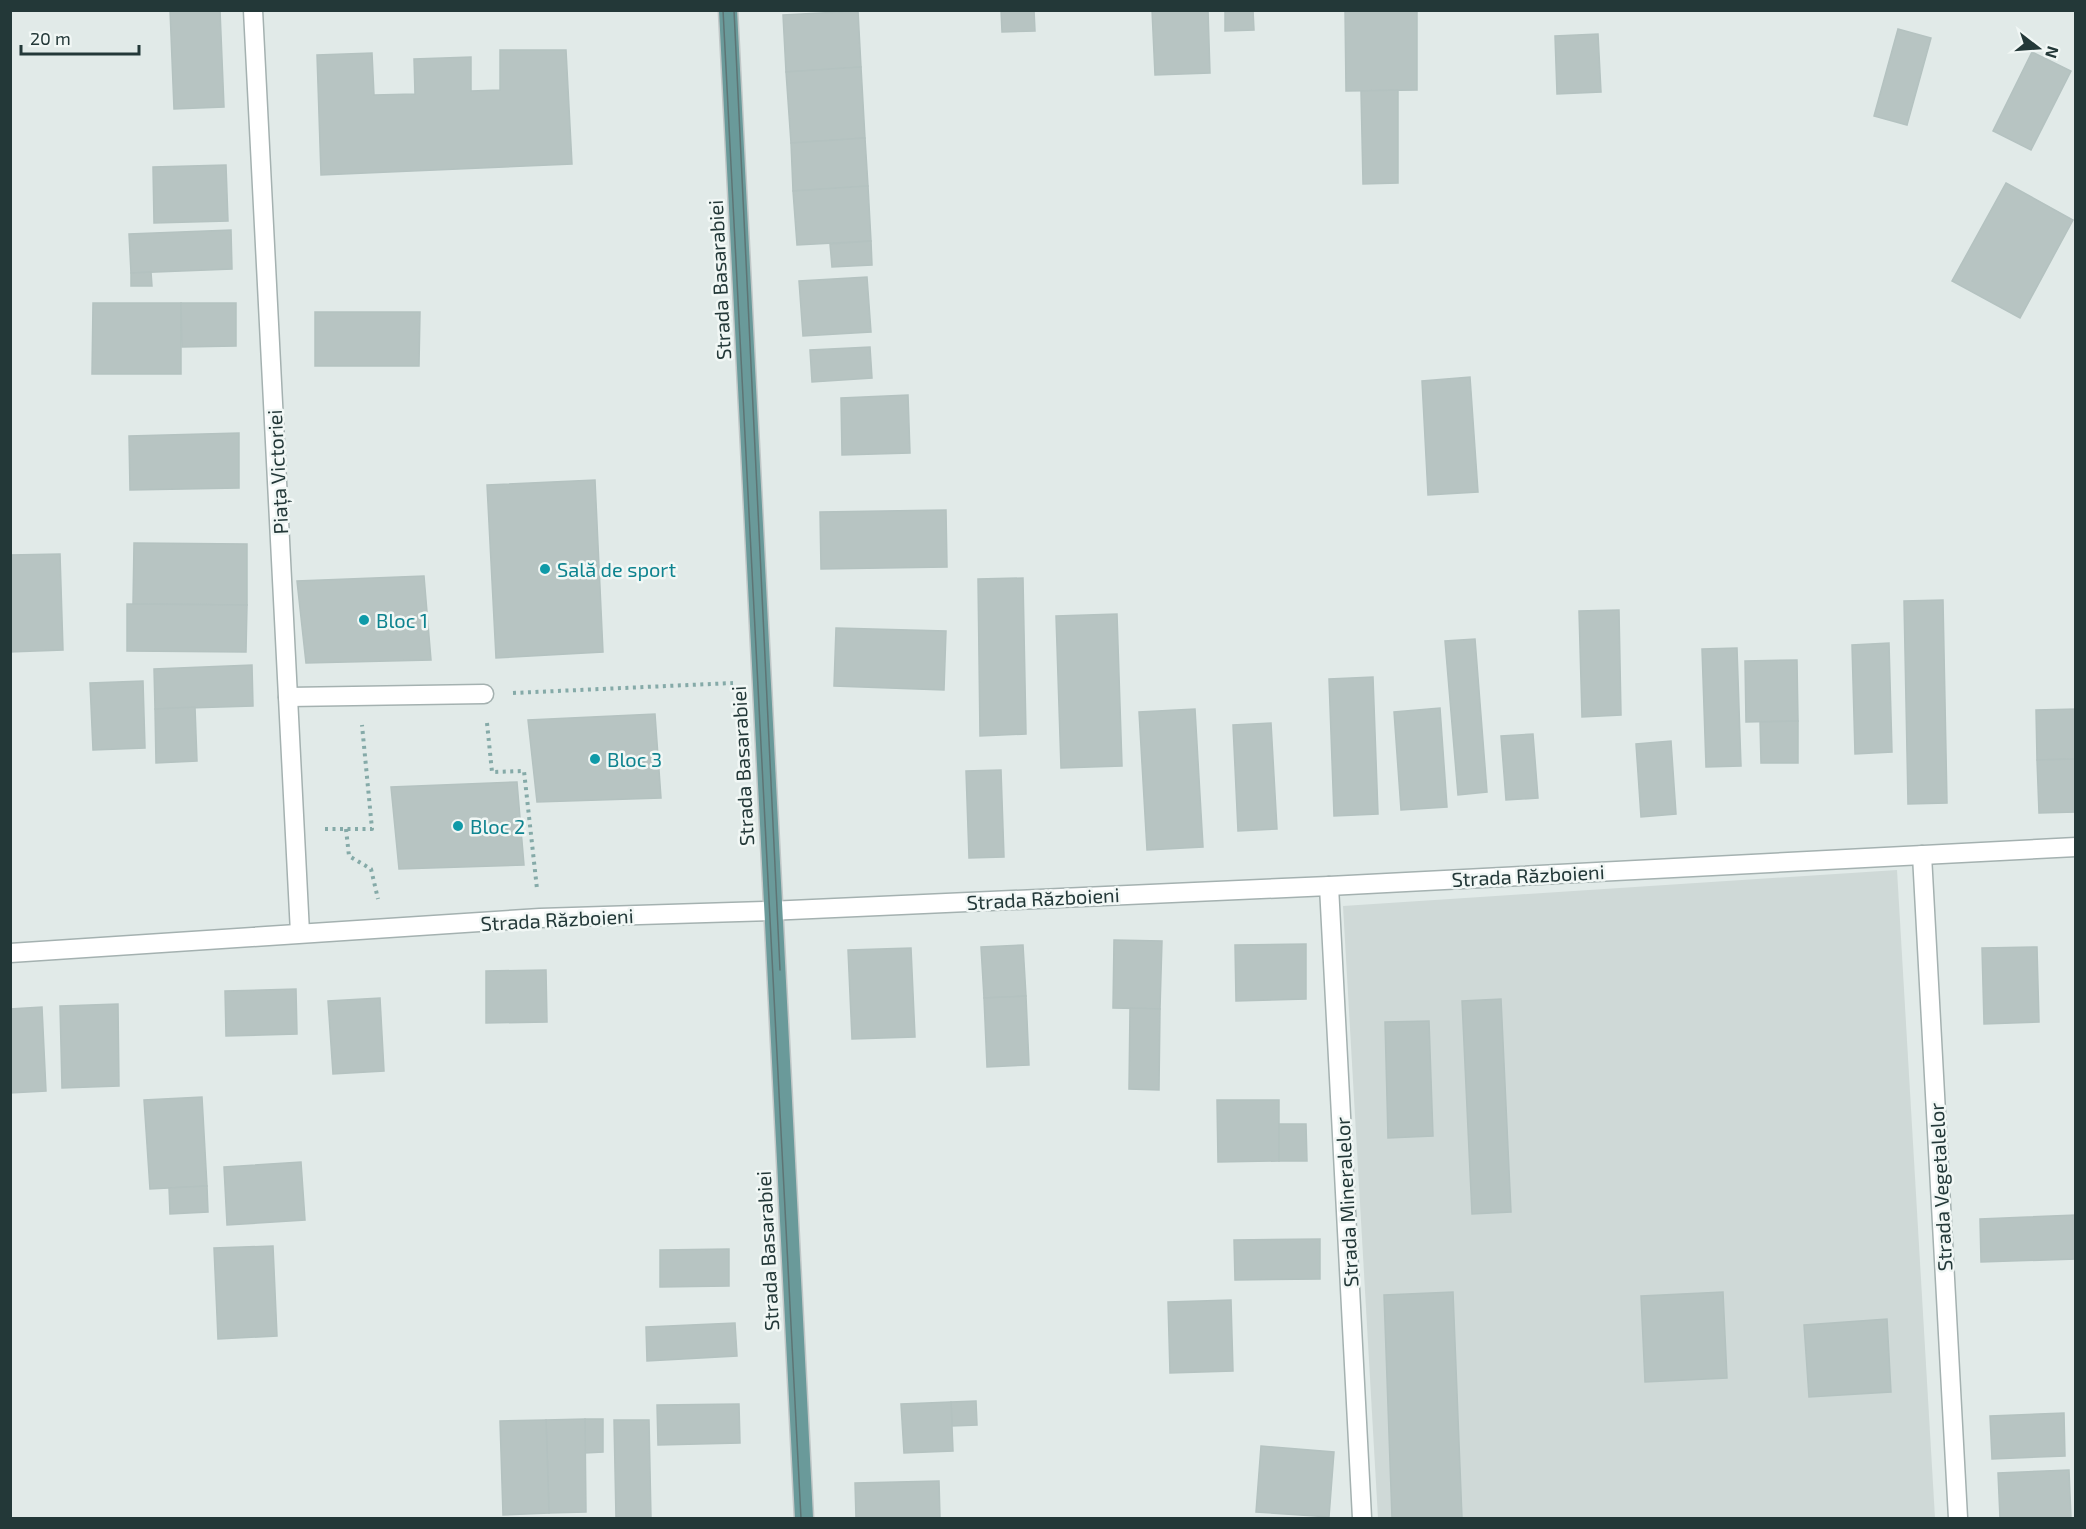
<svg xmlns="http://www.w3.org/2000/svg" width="2086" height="1529" font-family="'Exo 2',sans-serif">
<rect width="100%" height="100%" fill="#e1eae8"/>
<polygon fill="#cfd9d7" points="1897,870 1935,1518 1378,1518 1343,906"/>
<g fill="#b7c4c2" stroke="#b4c2c0" stroke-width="1.5">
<polygon points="170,10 220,10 224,107 174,109"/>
<polygon points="1001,10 1034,10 1035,31 1002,32"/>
<polygon points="1152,10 1208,10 1210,73 1155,75"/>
<polygon points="1225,10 1253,10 1254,30 1225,31"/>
<polygon points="1345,10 1417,10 1417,90 1346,91"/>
<polygon points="858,11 861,67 786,72 783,15"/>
<polygon points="1898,29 1931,38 1907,125 1874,116"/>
<polygon points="1598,34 1601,92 1557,94 1555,36"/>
<polygon points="500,50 566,50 572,164 321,175 317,55 372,53 374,95 415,94 414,59 471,57 471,91 500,90"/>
<polygon points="2032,52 2071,71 2031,150 1993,131"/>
<polygon points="861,67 865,138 791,143 786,72"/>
<polygon points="1398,90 1398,183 1363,184 1361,91"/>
<polygon points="865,138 868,186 793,191 791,143"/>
<polygon points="226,165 228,221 154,223 153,167"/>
<polygon points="2006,183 2073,220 2020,318 1952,281"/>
<polygon points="868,186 871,241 797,245 793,191"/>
<polygon points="231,230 232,269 131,273 129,234"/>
<polygon points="871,241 872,265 832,267 830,244"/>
<polygon points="151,272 152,286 131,286 131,273"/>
<polygon points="867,277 871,332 803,336 799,281"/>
<polygon points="93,303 181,303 181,374 92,374"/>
<polygon points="181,303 236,303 236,346 182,347"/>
<polygon points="315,312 420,312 419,366 315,366"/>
<polygon points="870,347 872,378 812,382 810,350"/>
<polygon points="1470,377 1478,492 1428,495 1422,381"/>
<polygon points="908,395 910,453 842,455 841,398"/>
<polygon points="239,433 239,488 130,490 129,436"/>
<polygon points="595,480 603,652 496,658 487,485"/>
<polygon points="946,510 947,567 821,569 820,512"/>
<polygon points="134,543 247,544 247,605 133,604"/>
<polygon points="60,554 63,650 10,652 10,555"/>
<polygon points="424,576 431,660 306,663 297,581"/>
<polygon points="1023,578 1026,734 980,736 978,579"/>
<polygon points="1943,600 1947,803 1908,804 1904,601"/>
<polygon points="127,604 247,605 246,652 127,651"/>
<polygon points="1619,610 1621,715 1582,717 1579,611"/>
<polygon points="1117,614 1122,766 1061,768 1056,616"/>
<polygon points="836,628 946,631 944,690 834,686"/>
<polygon points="1475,639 1487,792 1458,795 1445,641"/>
<polygon points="1889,643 1892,752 1855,754 1852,645"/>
<polygon points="1737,648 1741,766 1706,767 1702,649"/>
<polygon points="1797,660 1798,721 1746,722 1745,661"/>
<polygon points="252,665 253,706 155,709 154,669"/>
<polygon points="1373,677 1378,814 1334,816 1329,679"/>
<polygon points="143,681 145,748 93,750 90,683"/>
<polygon points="195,707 197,761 156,763 155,709"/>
<polygon points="1440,708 1447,807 1401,810 1394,712"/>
<polygon points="1195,709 1203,847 1147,850 1139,712"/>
<polygon points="2076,709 2076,759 2037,760 2036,710"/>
<polygon points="655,714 661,798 537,802 528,720"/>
<polygon points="1798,721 1798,763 1761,763 1760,722"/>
<polygon points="1271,723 1277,829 1238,831 1233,725"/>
<polygon points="1533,734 1538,798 1506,800 1501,736"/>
<polygon points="1671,741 1676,814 1641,817 1636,744"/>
<polygon points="2076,759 2076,812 2039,813 2037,760"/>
<polygon points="1001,770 1004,857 969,858 966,771"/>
<polygon points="517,782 524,865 399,869 391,787"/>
<polygon points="1114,940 1162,941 1160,1009 1113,1008"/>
<polygon points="1306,944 1306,999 1236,1001 1235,945"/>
<polygon points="1023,945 1026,996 984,998 981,947"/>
<polygon points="2037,947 2039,1022 1984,1024 1982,948"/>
<polygon points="911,948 915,1037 852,1039 848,950"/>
<polygon points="546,970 547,1022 486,1023 486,971"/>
<polygon points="296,989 297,1034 226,1036 225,991"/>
<polygon points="1026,996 1029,1065 987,1067 984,998"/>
<polygon points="380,998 384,1071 333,1074 328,1001"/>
<polygon points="1501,999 1511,1212 1472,1214 1462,1001"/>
<polygon points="118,1004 119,1086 62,1088 60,1006"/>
<polygon points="42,1007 46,1091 10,1093 10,1009"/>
<polygon points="1130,1008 1160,1009 1159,1090 1129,1089"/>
<polygon points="1429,1021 1433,1136 1388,1138 1385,1022"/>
<polygon points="202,1097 207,1186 150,1189 144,1100"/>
<polygon points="1217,1100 1279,1100 1279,1161 1218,1162"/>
<polygon points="1279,1124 1306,1124 1307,1161 1279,1161"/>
<polygon points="301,1162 305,1220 227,1225 224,1167"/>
<polygon points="207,1186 208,1212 170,1214 169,1188"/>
<polygon points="2076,1215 2076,1259 1981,1262 1980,1219"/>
<polygon points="1320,1239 1320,1279 1235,1280 1234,1240"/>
<polygon points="273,1246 277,1336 218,1339 214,1248"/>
<polygon points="729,1249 729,1286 660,1287 660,1250"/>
<polygon points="1453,1292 1462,1518 1392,1518 1384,1295"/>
<polygon points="1723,1292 1727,1378 1645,1382 1641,1296"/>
<polygon points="1231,1300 1233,1371 1170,1373 1168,1302"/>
<polygon points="1887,1319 1891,1392 1809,1397 1804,1325"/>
<polygon points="735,1323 737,1356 647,1361 646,1327"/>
<polygon points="976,1401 977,1425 952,1426 951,1402"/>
<polygon points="951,1402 953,1451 904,1453 901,1404"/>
<polygon points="739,1404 740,1443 658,1445 657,1405"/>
<polygon points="2064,1413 2065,1456 1992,1459 1990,1416"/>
<polygon points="585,1419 603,1419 603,1452 585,1453"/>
<polygon points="585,1419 586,1512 549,1513 546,1420"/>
<polygon points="546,1420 549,1513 503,1515 500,1421"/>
<polygon points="614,1420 649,1420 651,1518 616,1518"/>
<polygon points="1261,1446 1334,1452 1329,1517 1256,1512"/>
<polygon points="2069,1470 2071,1518 2000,1518 1998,1473"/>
<polygon points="939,1481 940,1518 856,1518 855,1483"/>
</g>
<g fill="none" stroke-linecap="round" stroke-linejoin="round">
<g stroke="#a4b1b0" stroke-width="21">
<g id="minor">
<polyline points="253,10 300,933"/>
<polyline points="288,697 484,694"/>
<polyline points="1922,855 1958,1518"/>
<polyline points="1329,886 1362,1518"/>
<polyline points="10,953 540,918 768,911 1329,886 2076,847"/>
</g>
</g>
<g stroke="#c1c7c7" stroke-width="21">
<polyline id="major" points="728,10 804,1518"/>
</g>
<g stroke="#85aaa8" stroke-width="4" stroke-dasharray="3 4.5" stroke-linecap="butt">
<polyline points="513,693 733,683"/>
<polyline points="487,723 492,772 524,771 537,889"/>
<polyline points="325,829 372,829 362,725"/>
<polyline points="346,829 349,856 371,869 378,899"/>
</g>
<use href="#minor" stroke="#fff" stroke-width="18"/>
<use href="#major" stroke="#6a9a9a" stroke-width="18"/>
<g stroke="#5e7474" stroke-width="1.5">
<polyline points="723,10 801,1518"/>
<polyline points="734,10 780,970"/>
</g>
</g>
<g fill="#0f9aa8" stroke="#f1f7f5" stroke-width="2">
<circle cx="545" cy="569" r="6"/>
<circle cx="364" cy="620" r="6"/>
<circle cx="595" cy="759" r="6"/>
<circle cx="458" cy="826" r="6"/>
</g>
<g text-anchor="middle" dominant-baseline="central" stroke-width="5" stroke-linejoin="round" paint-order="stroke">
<g font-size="20" fill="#233838" stroke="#f1f7f5">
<text transform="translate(719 280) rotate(-93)">Strada Basarabiei</text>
<text transform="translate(277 472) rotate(-93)">Piața Victoriei</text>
<text transform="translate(742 766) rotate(-93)">Strada Basarabiei</text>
<text transform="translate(1528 875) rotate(-3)">Strada Războieni</text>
<text transform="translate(1043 898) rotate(-3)">Strada Războieni</text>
<text transform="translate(557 919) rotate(-3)">Strada Războieni</text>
<text transform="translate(1940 1187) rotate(-93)">Strada Vegetalelor</text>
<text transform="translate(1346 1202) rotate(-93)">Strada Mineralelor</text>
<text transform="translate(767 1251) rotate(-93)">Strada Basarabiei</text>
</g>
<g font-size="20" fill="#0d838f" stroke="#f1f7f5" text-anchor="start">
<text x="557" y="569">Sală de sport</text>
<text x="376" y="620">Bloc 1</text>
<text x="607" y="759">Bloc 3</text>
<text x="470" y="826">Bloc 2</text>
</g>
</g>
<rect width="2086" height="1529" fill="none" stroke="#233838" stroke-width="24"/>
<g transform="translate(2038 48) rotate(107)" stroke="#f1f7f5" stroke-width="4.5" paint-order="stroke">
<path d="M0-4.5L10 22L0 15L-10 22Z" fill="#233838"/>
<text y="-9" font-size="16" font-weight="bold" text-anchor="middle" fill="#233838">N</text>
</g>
<path d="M21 45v9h118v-9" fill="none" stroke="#233838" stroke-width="3"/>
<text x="30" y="45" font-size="18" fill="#233838" stroke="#f1f7f5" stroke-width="4.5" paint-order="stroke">20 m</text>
</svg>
